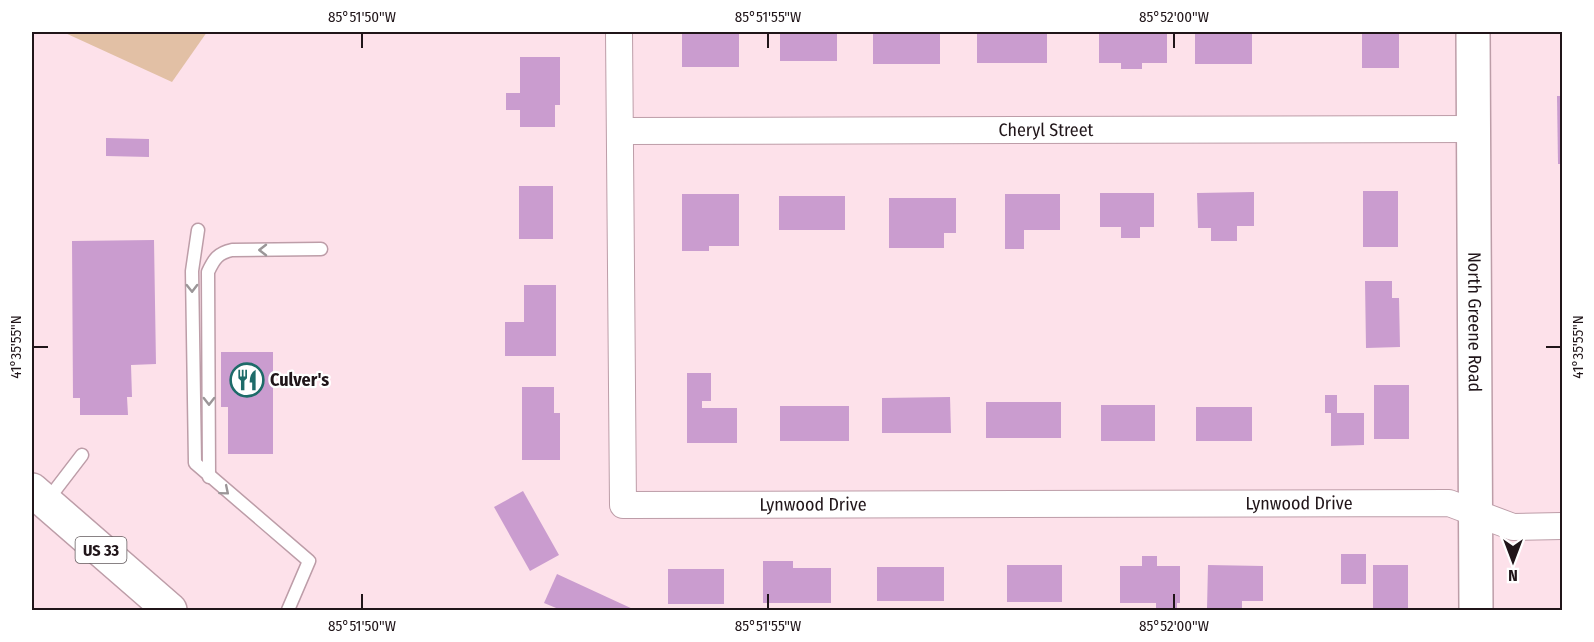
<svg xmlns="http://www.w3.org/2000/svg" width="1594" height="642" font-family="'Fira Sans Condensed',sans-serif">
<rect width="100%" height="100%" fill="#fde1ea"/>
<polygon fill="#e2c0a5" points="63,32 207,32 172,82"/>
<g fill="#ca9ccf">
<rect x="682" y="32" width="57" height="35"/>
<rect x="780" y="32" width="57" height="29"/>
<rect x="873" y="32" width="67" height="32"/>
<rect x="977" y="32" width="70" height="31"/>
<polygon points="1099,32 1167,32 1167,63 1142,63 1142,69 1121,69 1121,63 1099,63"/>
<rect x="1195" y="32" width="57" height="32"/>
<rect x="1362" y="32" width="37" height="36"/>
<polygon points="520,57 560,57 560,105 555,105 555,127 520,127 520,110 506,110 506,93 520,93"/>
<polygon points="1557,96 1562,96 1562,164 1558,164"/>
<polygon points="106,138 149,139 149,157 106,156"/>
<rect x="519" y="186" width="34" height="53"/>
<rect x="1363" y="191" width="35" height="56"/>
<polygon points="1254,192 1254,226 1237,226 1237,241 1211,241 1211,228 1198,228 1197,193"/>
<polygon points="1100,193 1154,193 1154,227 1140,227 1140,238 1121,238 1121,227 1100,227"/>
<polygon points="682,194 739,194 739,246 709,246 709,251 682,251"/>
<polygon points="1005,194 1060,194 1060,230 1024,230 1024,249 1005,249"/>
<rect x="779" y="196" width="66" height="34"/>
<polygon points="889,198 956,198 956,233 944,233 944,248 889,248"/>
<polygon points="154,240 156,364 131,365 132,397 127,397 128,415 80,415 80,398 73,398 72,241"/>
<polygon points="1365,281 1392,281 1392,298 1399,298 1400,347 1366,348"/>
<polygon points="524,285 556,285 556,356 505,356 505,322 524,322"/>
<polygon points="221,352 273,352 273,454 228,454 228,407 221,407"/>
<polygon points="687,373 711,373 711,401 702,401 702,408 737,408 737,443 687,443"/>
<rect x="1374" y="385" width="35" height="54"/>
<polygon points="522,387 554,387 554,413 560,413 560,460 522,460"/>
<polygon points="1325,395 1337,395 1337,413 1364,413 1364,445 1331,446 1331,413 1325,413"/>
<polygon points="950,397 951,433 882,433 882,398"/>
<rect x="986" y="402" width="75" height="36"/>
<rect x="1101" y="405" width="54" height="36"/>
<rect x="780" y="406" width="69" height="35"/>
<rect x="1560" y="406" width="2" height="61"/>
<rect x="1196" y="407" width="56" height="34"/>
<polygon points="523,491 559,555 530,571 494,507"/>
<rect x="1341" y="554" width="25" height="30"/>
<polygon points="1142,556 1157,556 1157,566 1180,566 1180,603 1177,603 1177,610 1156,610 1156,603 1120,603 1120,566 1142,566"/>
<polygon points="763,561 793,561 793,568 831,568 831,603 763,603"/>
<rect x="1007" y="565" width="55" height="37"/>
<polygon points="1208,565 1263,566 1263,601 1242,601 1242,609 1207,609"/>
<rect x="1373" y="565" width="35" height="45"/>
<rect x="877" y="567" width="67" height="34"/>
<rect x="668" y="569" width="56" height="35"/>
<polygon points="557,574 635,610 561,610 544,603"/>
</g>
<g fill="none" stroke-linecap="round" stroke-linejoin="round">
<g stroke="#bd9da8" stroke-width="15">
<g id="lane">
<polyline points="198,230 192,271 195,463 309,561 288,610"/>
<path d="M209,477L208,272C214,259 218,253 232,250L321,249"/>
<polyline points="46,502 82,455"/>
</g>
</g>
<g stroke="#bd9da8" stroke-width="28">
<g id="street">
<path id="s1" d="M619,32L623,505L1449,503L1513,527L1562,526"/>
<path id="s2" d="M620,131L1473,129"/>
</g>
</g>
<g stroke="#bd9da8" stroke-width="36">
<g id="secondary">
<path id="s3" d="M1473,32L1476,610"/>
</g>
</g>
<g stroke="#bd9da8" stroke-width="36">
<polyline id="highway" points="32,490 170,610"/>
</g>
<use href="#lane" stroke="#fff" stroke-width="12"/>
<use href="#street" stroke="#fff" stroke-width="26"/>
<use href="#secondary" stroke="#fff" stroke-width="33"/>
<use href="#highway" stroke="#fff" stroke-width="33"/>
</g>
<defs><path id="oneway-chevron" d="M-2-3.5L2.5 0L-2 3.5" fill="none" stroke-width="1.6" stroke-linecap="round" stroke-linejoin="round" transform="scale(1.5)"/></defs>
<g stroke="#9b9698">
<use href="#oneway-chevron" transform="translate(263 250) rotate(180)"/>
<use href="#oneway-chevron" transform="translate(192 288) rotate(89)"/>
<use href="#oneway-chevron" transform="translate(209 401) rotate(90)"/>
<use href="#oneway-chevron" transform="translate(225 491) rotate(40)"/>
</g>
<path fill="none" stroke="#201519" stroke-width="2" d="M362,33V48M768,33V48M1174,33V48M33,347H48M1546,347H1561M362,594V609M768,594V609M1174,594V609"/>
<defs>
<g id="restaurant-ring" transform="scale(1.725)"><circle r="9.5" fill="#fff" stroke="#1e6b69" stroke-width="1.5"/><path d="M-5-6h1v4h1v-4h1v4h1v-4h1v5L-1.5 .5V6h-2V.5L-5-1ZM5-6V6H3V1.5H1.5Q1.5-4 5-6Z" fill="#1e6b69"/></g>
</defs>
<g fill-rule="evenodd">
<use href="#restaurant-ring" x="247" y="380"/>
</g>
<g text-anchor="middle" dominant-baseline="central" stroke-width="4.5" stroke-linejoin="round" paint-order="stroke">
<rect fill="#fff" stroke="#635b5e" stroke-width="1.5" x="75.5" y="537" width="51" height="26" rx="4.5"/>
<g font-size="16" font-weight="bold" fill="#201519">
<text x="101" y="550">US 33</text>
</g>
<g font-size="18" fill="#201519" stroke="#fff">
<text stroke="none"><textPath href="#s2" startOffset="426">Cheryl Street</textPath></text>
<text stroke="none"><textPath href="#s3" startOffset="290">North Greene Road</textPath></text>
<text stroke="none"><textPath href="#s1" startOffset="1149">Lynwood Drive</textPath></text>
<text stroke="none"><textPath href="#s1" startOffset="663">Lynwood Drive</textPath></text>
</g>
<g font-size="18" font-weight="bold" fill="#201519" stroke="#fff" text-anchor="start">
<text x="270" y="380">Culver's</text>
</g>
</g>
<rect width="1594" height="642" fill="none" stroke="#ffffff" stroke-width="66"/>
<g transform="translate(1513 561) rotate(180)" stroke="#ffffff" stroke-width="4.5" paint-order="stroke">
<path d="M0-4.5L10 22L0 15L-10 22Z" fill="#201519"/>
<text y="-9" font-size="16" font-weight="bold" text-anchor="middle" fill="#201519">N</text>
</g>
<rect x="33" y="33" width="1528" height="576" fill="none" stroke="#201519" stroke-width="2"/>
<g font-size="15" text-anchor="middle" fill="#201519">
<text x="362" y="22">85°51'50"W</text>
<text x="768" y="22">85°51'55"W</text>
<text x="1174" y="22">85°52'00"W</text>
<text transform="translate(1578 347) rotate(-90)" y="5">41°35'55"N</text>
<text transform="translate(16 347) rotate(-90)" y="5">41°35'55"N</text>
<text x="362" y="631">85°51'50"W</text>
<text x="768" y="631">85°51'55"W</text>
<text x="1174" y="631">85°52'00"W</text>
</g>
</svg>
